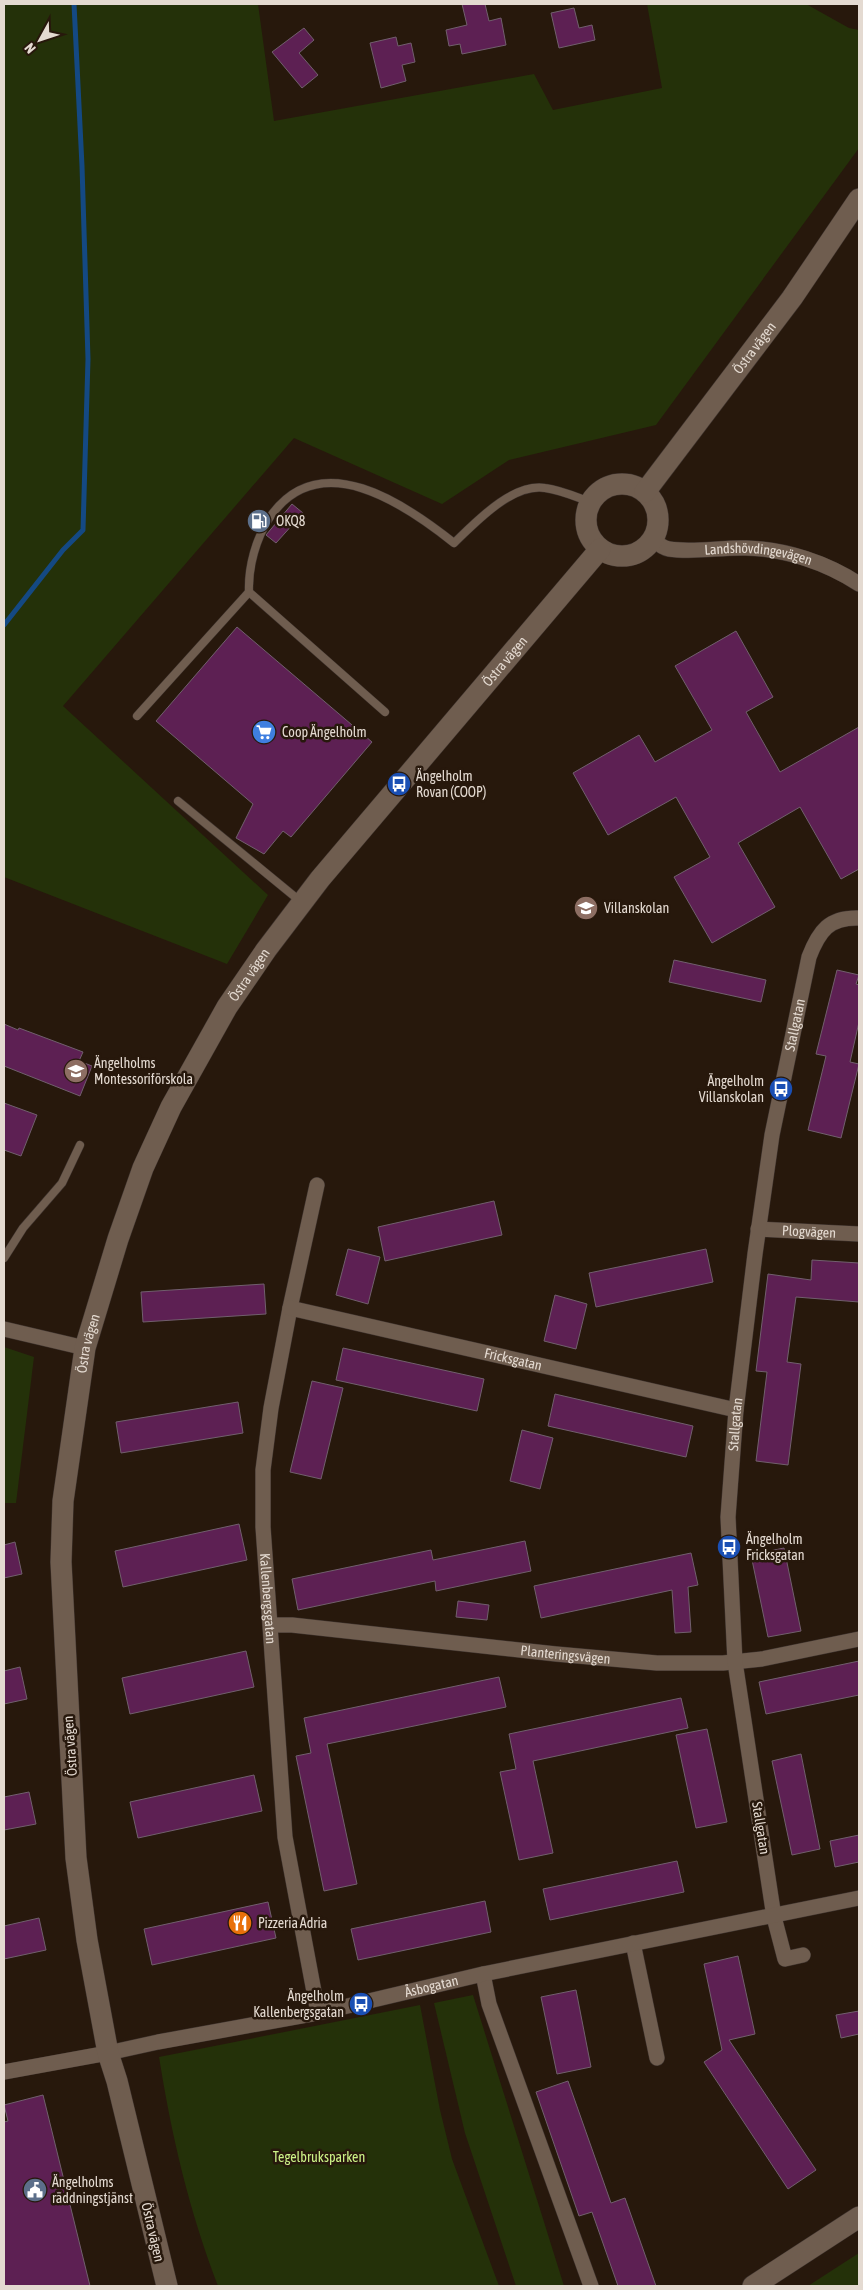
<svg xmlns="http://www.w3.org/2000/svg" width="863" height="2290" font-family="'Asap Condensed',sans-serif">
<rect width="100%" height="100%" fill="#27180c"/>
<g fill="#243109">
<polygon points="4,4 258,4 274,121 534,74 553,110 662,88 647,4 806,4 849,28 859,30 859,148 656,425 509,460 442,504 294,438 63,706 268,895 227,964 4,877"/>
<polygon points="4,1347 34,1357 16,1503 4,1503"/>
<polygon points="473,1995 564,2286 516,2286 465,2133 434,2003"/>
<path d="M420,2005L440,2110L452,2159L499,2286H218C189,2210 172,2138 159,2057Z"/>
<polygon points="859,2253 859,2286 808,2286"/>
</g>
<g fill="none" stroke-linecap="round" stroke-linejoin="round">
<polyline stroke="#144983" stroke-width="5" points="4,625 63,550 83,530 88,359 82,166 74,4"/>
</g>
<g fill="#5d2053" stroke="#715f6d">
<polygon points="462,4 485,4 489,21 501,18 506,45 462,54 460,44 449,46 446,30 467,25"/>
<polygon points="574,8 579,28 592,25 595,40 559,48 551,13"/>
<polygon points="304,28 314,40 299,53 318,75 302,88 272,52"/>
<polygon points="396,37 398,46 411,43 415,62 402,65 406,81 381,88 370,43"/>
<polygon points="292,504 303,513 276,543 266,535"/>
<polygon points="237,627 372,742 291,837 283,831 264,854 236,838 253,804 156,721"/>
<polygon points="736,631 773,697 746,712 780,772 859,727 859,869 841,879 800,807 738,843 775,907 712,943 674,877 710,857 676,797 608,835 573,773 639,735 655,762 712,730 675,666"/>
<polygon points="674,960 766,980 761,1002 669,982"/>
<polygon points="837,970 859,975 856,984 859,985 859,1022 850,1062 859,1064 841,1138 808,1130 826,1056 816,1054"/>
<polygon points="4,1024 18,1030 19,1028 83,1052 79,1061 92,1066 80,1096 4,1066"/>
<polygon points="4,1103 37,1115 21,1156 4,1150"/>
<polygon points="494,1201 502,1235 385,1261 378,1227"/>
<polygon points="348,1249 380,1257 368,1304 336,1295"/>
<polygon points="706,1249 713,1282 596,1307 589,1273"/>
<polygon points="812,1260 859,1263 859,1302 796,1297 787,1362 801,1364 788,1465 756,1461 767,1372 756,1371 768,1274 811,1280"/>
<polygon points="264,1284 266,1314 143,1322 141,1292"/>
<polygon points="555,1295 587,1304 576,1349 544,1341"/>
<polygon points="343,1348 484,1379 477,1411 336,1380"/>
<polygon points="312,1381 343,1388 321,1479 290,1472"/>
<polygon points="555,1394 693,1426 686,1457 548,1426"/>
<polygon points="238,1402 243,1433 121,1453 116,1422"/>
<polygon points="522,1430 553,1438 540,1489 510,1481"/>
<polygon points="239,1524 247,1560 123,1587 115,1551"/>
<polygon points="525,1541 531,1571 436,1591 435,1581 298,1610 292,1579 431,1550 433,1560"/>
<polygon points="15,1542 22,1574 4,1578 4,1545"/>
<polygon points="784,1548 801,1631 768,1637 751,1555"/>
<polygon points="691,1553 698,1585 688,1587 691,1632 675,1633 672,1590 541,1618 534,1586"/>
<polygon points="458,1601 489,1605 487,1620 456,1617"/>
<polygon points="246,1651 254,1687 130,1714 122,1678"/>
<polygon points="859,1661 859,1695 766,1714 759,1682"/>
<polygon points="20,1667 27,1699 4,1704 4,1671"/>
<polygon points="499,1677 506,1707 327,1744 357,1884 324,1891 296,1756 311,1753 304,1718"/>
<polygon points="681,1698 688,1728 533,1761 553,1853 519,1860 500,1772 516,1769 509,1734"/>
<polygon points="707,1729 727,1822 696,1828 676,1735"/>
<polygon points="801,1754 820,1849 792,1855 772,1761"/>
<polygon points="254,1775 262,1811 138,1838 130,1802"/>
<polygon points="29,1792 36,1824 4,1830 4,1797"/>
<polygon points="859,1835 859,1862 835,1867 830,1841"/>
<polygon points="677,1861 684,1892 550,1920 543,1889"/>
<polygon points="485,1901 491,1932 358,1960 351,1929"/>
<polygon points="268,1902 276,1938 152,1965 144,1929"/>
<polygon points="39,1918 46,1950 4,1959 4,1926"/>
<polygon points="738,1956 755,2034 729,2040 816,2170 788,2189 704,2062 722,2050 704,1964"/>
<polygon points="576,1990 591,2067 557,2074 541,1997"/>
<polygon points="859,2011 859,2034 841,2038 836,2015"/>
<polygon points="568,2081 611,2203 625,2198 656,2286 618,2286 592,2212 579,2216 536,2092"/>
<polygon points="43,2095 90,2286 4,2286 4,2122 8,2121 4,2105"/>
</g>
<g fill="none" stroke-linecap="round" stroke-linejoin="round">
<g stroke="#3e332e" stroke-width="9">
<g id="lane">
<path d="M385,712L249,592C248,567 256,538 270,517C320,445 405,504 454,543C476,522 512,483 545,488C561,490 576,497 590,502"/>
<polyline points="137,716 249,592"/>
<polyline points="178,801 300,901"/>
<polyline points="4,1258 23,1228 62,1183 80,1145"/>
</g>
</g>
<g stroke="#3e332e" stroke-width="16">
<g id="street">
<path id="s1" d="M653,539C657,543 663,548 669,549C694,553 721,547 746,548C786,549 827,563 859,584"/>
<path id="s2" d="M317,1185L290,1308L271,1408L263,1470V1527L285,1837L318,2013"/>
<path id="s3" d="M758,1229L859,1234"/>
<path id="s4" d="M290,1308L736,1410"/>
<polyline points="4,1329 85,1348"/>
<path id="s5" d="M271,1625H292L556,1654L657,1663H723L762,1659L859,1639"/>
<polyline points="633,1943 657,2058"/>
<path id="s6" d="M803,1955L785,1959L774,1917L735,1662L728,1517L736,1410L755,1254L772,1135L809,957C819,931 829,917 859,918"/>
<polyline points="483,1974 489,2004 591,2286"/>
<path id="s7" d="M4,2072L108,2053L158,2042L318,2013L483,1974L859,1898"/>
</g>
</g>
<g stroke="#3e332e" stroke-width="22">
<g id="secondary">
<circle cx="622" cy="520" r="36"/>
<path id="s8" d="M645,492L792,298L859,199"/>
<path id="s9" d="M167,2286L117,2081L108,2053L87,1940L76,1858L61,1562L63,1501L85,1348L118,1239L143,1168L171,1107L227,1007L266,950L320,879L600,549"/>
<polyline points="753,2286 859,2217"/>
</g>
</g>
<use href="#lane" stroke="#6f5d4f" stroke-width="8"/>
<use href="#street" stroke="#6f5d4f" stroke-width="15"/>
<use href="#secondary" stroke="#6f5d4f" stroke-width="21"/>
</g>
<defs>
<g id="fuel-disc" transform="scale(1.25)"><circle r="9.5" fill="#5c6f8a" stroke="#27180c"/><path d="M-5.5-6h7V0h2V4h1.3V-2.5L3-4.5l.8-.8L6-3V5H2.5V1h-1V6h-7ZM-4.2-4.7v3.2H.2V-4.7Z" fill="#fff"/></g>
<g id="supermarket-disc" transform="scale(1.25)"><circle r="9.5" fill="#3f7fe0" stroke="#27180c"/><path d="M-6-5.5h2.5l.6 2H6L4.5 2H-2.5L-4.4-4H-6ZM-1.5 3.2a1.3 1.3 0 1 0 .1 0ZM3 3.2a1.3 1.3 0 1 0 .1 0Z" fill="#fff"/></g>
<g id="bus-disc" transform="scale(1.25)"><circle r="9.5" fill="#1a4fb4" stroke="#27180c"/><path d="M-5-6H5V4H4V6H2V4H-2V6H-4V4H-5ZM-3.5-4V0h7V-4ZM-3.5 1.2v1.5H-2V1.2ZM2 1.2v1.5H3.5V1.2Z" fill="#fff"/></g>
<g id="school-disc" transform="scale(1.25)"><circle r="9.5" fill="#8d6e63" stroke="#27180c"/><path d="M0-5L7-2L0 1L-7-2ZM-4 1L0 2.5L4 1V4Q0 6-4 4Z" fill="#fff"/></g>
<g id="restaurant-disc" transform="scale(1.25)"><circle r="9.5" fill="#e8710a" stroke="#27180c"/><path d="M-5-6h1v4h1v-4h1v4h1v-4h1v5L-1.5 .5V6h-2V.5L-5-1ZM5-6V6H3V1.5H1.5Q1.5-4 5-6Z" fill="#fff"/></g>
<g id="civic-disc" transform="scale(1.25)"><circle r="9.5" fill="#5c6f8a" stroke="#27180c"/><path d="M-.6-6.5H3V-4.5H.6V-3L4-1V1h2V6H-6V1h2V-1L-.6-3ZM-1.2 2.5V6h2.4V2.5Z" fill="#fff"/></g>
</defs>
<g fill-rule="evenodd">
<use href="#fuel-disc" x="259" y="521"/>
<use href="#supermarket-disc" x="264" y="732"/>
<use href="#bus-disc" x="399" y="784"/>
<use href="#school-disc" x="586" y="908"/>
<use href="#school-disc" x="76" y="1071"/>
<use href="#bus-disc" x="781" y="1089"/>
<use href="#bus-disc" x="729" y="1547"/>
<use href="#restaurant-disc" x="240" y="1923"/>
<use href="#bus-disc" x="361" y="2004"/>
<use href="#civic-disc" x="35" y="2190"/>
</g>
<g text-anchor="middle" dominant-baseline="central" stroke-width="5" stroke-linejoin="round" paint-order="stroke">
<g font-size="14" fill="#e4dad1" stroke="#27180c">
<text stroke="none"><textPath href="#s8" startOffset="181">Östra vägen</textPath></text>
<text stroke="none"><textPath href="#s1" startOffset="109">Landshövdingevägen</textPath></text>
<text stroke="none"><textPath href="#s9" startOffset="1765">Östra vägen</textPath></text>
<text stroke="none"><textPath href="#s9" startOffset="1360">Östra vägen</textPath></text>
<text stroke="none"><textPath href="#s6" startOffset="962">Stallgatan</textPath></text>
<text stroke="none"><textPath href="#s3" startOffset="51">Plogvägen</textPath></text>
<text stroke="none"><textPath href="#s9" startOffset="955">Östra vägen</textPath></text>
<text stroke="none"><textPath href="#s4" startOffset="229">Fricksgatan</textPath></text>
<text stroke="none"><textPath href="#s6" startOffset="558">Stallgatan</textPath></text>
<text stroke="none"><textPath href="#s2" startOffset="419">Kallenbergsgatan</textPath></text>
<text stroke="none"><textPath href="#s5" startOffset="296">Planteringsvägen</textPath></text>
<text transform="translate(70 1746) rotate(-94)">Östra vägen</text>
<text transform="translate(761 1828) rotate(81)">Stallgatan</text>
<text stroke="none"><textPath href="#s7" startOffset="436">Åsbogatan</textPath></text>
<text transform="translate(153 2232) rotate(77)">Östra vägen</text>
</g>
<g font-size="14" fill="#e4dad1" stroke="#27180c" text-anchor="start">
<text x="276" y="521">OKQ8</text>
<text x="282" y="732">Coop Ängelholm</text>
<text x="416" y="776">Ängelholm<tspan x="416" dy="16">Rovan (COOP)</tspan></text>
<text x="604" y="908">Villanskolan</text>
<text x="94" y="1063">Ängelholms<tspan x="94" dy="16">Montessoriförskola</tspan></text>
<text x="764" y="1081" text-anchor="end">Ängelholm<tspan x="764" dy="16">Villanskolan</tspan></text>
<text x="746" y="1539">Ängelholm<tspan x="746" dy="16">Fricksgatan</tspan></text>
<text x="258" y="1923">Pizzeria Adria</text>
<text x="344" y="1996" text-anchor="end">Ängelholm<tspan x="344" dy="16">Kallenbergsgatan</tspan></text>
<text x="52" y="2182">Ängelholms<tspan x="52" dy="16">räddningstjänst</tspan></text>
</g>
<g font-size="14" fill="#ccf287" stroke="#27180c">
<text x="319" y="2157">Tegelbruksparken</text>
</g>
</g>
<rect width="863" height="2290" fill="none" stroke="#e4dad1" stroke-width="10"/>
<g transform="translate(40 40) rotate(230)" stroke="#27180c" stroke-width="4" paint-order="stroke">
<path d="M0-4L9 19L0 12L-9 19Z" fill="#e4dad1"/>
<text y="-8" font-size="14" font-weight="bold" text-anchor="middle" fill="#e4dad1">N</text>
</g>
</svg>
